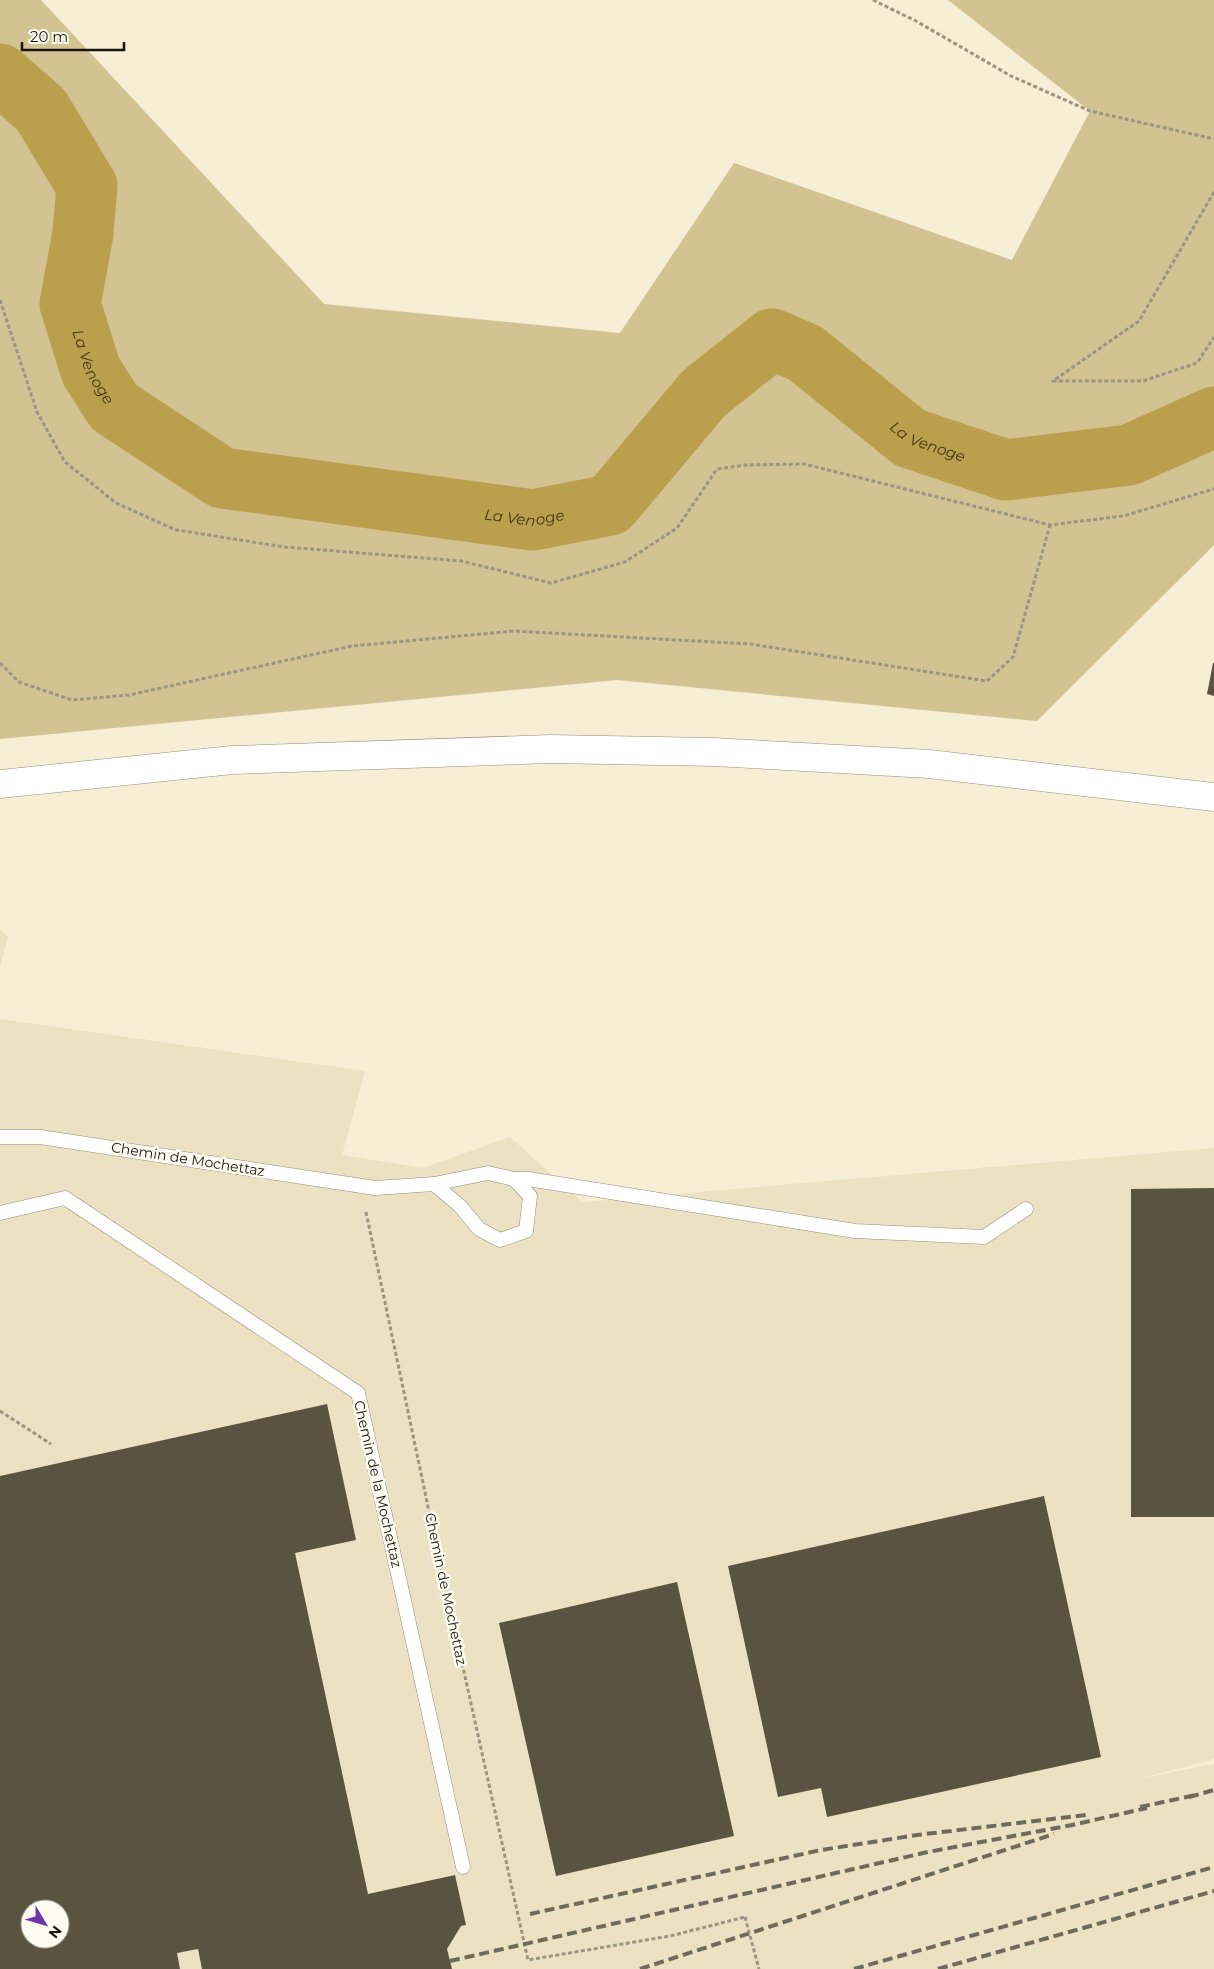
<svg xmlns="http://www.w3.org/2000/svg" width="1214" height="1969" font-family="Montserrat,sans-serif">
<rect width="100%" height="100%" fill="#f6eed5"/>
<g fill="#ece1c2" fill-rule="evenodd">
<polygon points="0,929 8,937 0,966"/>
<path d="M0,1019L365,1071L342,1155L423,1168L510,1137L582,1202L1214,1148V1759L1138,1779L1214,1764V1969H0ZM30,1909H60V1939H30Z"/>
</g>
<polygon fill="#d3c292" points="0,0 41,0 324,304 620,333 734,163 1012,260 1090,111 948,0 1214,0 1214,545 1037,721 617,680 0,739"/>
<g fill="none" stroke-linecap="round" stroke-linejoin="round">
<path stroke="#ba9f4d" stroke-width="61" id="s1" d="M0,74L41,110L87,186L83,233L70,304L91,371L114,407L222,478L533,520L610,505L704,393L772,339L805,353L910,438L1006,470L1129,455L1214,417"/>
</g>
<g fill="#5a533f" fill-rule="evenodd">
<polygon points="1213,663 1214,663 1214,696 1207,694"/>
<polygon points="1214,1188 1214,1517 1131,1517 1131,1189"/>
<path d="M327,1404L356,1540L295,1553L368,1894L455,1875L466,1925L461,1926L447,1949L452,1969H202L198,1949L177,1953L180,1969H0V1476ZM30,1909H60V1939H30Z"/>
<polygon points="1044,1496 1101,1757 827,1817 821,1788 778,1797 728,1566"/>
<polygon points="677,1582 734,1836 556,1876 499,1623"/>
</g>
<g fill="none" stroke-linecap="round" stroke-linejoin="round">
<g stroke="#958d77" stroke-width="15">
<g id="service">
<polyline points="0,1137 40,1137 375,1188 434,1184 488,1173 514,1179 528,1179 855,1231 984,1237 1026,1209"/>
<polyline points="434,1184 460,1206 479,1229 500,1240 526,1231 530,1196 514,1179"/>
<polyline points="0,1213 65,1198 358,1393 463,1867"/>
</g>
</g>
<g stroke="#958d77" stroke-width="29">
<polyline id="secondary" points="0,784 232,760 550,749 714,752 929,764 1214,797"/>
</g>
<g stroke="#9a9482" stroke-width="3" stroke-dasharray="4 2.5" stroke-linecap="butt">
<polyline points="873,0 916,21 1011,76 1090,111 1214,139"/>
<polyline points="1214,192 1139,321 1053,381 1143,381 1197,363 1214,337"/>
<polyline points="0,300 37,412 65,462 116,503 176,530 285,547 461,561 551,583 625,562 677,528 717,469 746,465 804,464 1050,525 1123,516 1214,489"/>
<polyline points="0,663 19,682 72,700 129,695 352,646 514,631 750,644 987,681 1013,657 1050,525"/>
<polyline points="366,1212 442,1573 528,1960 670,1936 745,1917"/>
<polyline points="0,1411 51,1444"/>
</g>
<use href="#service" stroke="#fff" stroke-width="14"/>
<use href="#secondary" stroke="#fff" stroke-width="28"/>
<g stroke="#6f6b5c" stroke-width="4" stroke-dasharray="10 5" stroke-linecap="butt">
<polyline points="1189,1797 1214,1790"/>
<polyline points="1140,1807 1196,1795"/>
<polyline points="530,1914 821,1850 917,1835 1086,1815"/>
<polyline points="450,1961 928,1852 1072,1825 1147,1808"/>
<polyline points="640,1969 1054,1834"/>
<polyline points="854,1969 1214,1867"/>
<polyline points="938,1969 1214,1891"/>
</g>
<polyline stroke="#9a9482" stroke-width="3" stroke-dasharray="4 2.5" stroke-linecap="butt" points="745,1917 759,1969"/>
</g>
<g text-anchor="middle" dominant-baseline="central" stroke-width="5" stroke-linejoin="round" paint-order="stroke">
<g font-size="14" fill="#17150c" stroke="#fefbf1">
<text transform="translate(188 1159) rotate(9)">Chemin de Mochettaz</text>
<text transform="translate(378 1484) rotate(77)">Chemin de la Mochettaz</text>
<text transform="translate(446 1589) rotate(78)">Chemin de Mochettaz</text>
</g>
<g font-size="15" font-style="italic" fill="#423612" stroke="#fefbf1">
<text stroke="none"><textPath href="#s1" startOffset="330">La Venoge</textPath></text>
<text stroke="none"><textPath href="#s1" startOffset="1319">La Venoge</textPath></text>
<text stroke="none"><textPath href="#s1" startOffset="810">La Venoge</textPath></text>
</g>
</g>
<g transform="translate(45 1924) rotate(128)"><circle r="24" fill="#fefbf1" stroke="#a29f95"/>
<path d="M0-4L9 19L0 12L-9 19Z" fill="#6d35ab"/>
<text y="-8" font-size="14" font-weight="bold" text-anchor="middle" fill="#17150c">N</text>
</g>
<path d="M22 42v8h102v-8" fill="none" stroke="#17150c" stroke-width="2.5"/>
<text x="30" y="42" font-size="15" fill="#17150c" stroke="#fefbf1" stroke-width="4" paint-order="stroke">20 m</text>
</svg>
